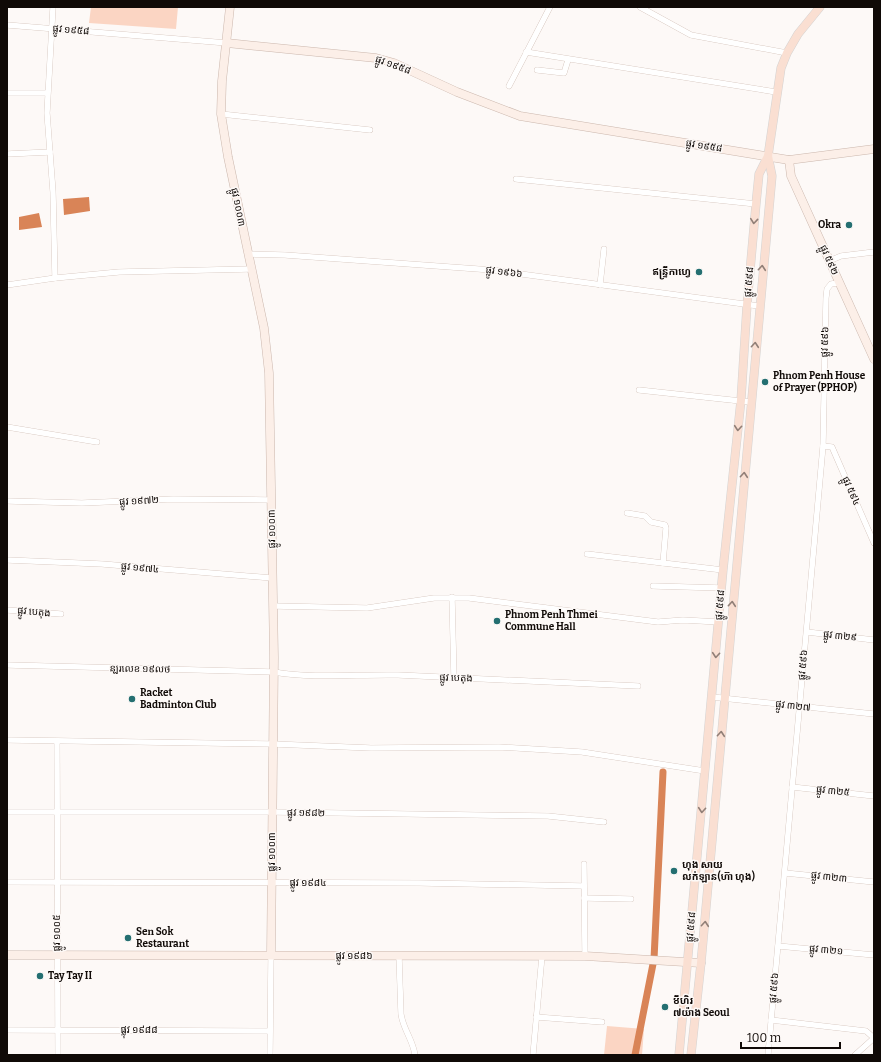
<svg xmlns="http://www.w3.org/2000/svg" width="881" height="1062" font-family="Bitter,'Noto Sans Khmer',serif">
<rect width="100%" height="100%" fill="#fdf9f7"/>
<g fill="#fbd5c3">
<polygon points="91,7 178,7 176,29 89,23"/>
<polygon points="607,1026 644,1029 642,1055 604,1055"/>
</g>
<g fill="#d98457">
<polygon points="89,197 90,211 64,215 63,199"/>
<polygon points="39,213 42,227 19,230 19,217"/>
</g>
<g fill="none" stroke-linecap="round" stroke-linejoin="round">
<polyline stroke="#d98457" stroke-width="7" points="635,1055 654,959 663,772"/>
<g stroke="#cbb7ad" stroke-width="6">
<g id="street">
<polyline points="53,7 47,113 53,192 55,278"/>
<polyline points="640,7 691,35 787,53"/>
<polyline points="7,25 227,43"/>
<polyline points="526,52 776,92"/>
<polyline points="537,70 564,73 568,60"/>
<polyline points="509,86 550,7"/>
<polyline points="7,93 47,93"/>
<polyline points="221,114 370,130"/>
<polyline points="7,154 50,152"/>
<polyline points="516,179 756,204"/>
<polyline points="248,254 285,255 492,270 759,306"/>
<polyline points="829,261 841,256 874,252"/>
<polyline points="7,285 55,278 119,272 251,269"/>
<polyline points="600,285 604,249"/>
<polyline points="639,390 750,402"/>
<polyline points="7,427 97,442"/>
<polyline points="823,446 832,447 874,543"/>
<polyline points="7,501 82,503 173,499 272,500"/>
<polyline points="627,513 645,516 651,522 665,525 666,528 663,563 723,570"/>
<polyline points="587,554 663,563"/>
<polyline points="7,560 102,564 272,578"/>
<polyline points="653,586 722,588"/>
<polyline points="452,597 454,678"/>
<polyline points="273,606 367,608 434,598 469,598 658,622 683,620 719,622"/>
<polyline points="7,610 61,614"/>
<polyline points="807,632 874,640"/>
<path d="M7,665L274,672C315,679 356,674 398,675C478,678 558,683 638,686"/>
<polyline points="712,697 874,714"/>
<polyline points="7,740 273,744 371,748 499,747 582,752 705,771"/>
<polyline points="57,741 58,1055"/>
<polyline points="792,787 874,796"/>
<polyline points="7,812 272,812 548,816 604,822"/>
<polyline points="584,864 585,956"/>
<polyline points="785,873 874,882"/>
<polyline points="7,882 420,883 584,886"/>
<polyline points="584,898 631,899"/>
<polyline points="778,946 874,955"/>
<path d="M399,956L401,1014C403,1029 413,1040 415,1055"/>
<polyline points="536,1017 602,1022"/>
<polyline points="771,1020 866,1031 874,1038"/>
<polyline points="7,1030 270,1031"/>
<polyline points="270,1055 271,955"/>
<polyline points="533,1055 542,956"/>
<polyline points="768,1055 823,446 826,298 827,289 831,284 839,283"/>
<polyline points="855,1055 874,1038"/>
</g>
</g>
<g stroke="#cbb7ad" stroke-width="9">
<g id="secondary">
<polyline points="230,7 222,81 221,114 228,157 264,328 269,373 274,657 271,955"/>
<polyline points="227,43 376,58 394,63 457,92 520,116 789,160 874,149"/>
<polyline points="789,160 791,176 874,359"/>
<polyline points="7,955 585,956 701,963"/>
</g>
</g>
<g stroke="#d4d3d2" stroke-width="9">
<g id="primary">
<polyline points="679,1055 723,570 741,400 747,305 756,204 759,174 768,156"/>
<polyline points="691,1055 701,963 772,176 768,156 781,68 787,53 798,34 820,7"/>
</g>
</g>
<use href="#street" stroke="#fff" stroke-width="5.5"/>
<use href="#secondary" stroke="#fcefe8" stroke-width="8"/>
<use href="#primary" stroke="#fadfd2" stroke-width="8"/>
</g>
<defs><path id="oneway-chevron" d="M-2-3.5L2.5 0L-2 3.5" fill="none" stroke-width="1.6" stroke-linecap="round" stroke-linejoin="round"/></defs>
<g stroke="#917f77">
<use href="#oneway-chevron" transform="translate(754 221) rotate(96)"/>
<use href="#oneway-chevron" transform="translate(762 268) rotate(-85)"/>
<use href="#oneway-chevron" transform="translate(755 345) rotate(-85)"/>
<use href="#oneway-chevron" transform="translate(738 428) rotate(95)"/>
<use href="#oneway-chevron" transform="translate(744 475) rotate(-85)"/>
<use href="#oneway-chevron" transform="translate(732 604) rotate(-85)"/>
<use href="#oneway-chevron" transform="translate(716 655) rotate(95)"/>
<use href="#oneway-chevron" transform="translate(721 734) rotate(-85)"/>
<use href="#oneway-chevron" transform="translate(702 810) rotate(95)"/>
<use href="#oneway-chevron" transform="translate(705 924) rotate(-85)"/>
</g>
<g fill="#246f71" stroke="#fdf9f7" stroke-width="1.5">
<circle cx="849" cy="225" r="4"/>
<circle cx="699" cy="272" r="4"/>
<circle cx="765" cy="382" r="4"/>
<circle cx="497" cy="621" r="4"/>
<circle cx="132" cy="699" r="4"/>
<circle cx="674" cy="871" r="4"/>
<circle cx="128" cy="938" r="4"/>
<circle cx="40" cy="976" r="4"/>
<circle cx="665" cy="1007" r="4"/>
</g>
<g text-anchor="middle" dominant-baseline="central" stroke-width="3" stroke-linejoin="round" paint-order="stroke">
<g font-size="10" fill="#100a07" stroke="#fdf9f7">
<text transform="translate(71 30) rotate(5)">ផ្លូវ ១៩៥៨</text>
<text transform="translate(393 65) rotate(20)">ផ្លូវ ១៩៥៨</text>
<text transform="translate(704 146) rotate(9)">ផ្លូវ ១៩៥៨</text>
<text transform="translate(238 207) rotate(78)">ផ្លូវ ១០០៣</text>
<text transform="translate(829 260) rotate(66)">ផ្លូវ ៥៩២</text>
<text transform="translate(504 272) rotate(7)">ផ្លូវ ១៩៦៦</text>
<text transform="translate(749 282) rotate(-85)">ផ្លូវ ៥៩៨</text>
<text transform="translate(825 342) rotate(-89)">ផ្លូវ ៥៩៦</text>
<text transform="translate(851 491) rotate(66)">ផ្លូវ ៥៩៤</text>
<text transform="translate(139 501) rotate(-3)">ផ្លូវ ១៩៧២</text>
<text transform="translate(272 529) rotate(-91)">ផ្លូវ ១០០៣</text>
<text transform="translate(140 568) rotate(5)">ផ្លូវ ១៩៧៤</text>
<text transform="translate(720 605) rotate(-85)">ផ្លូវ ៥៩៨</text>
<text transform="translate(34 612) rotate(5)">ផ្លូវ បេតុង</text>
<text transform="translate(840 636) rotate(6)">ផ្លូវ ៣២៩</text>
<text transform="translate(803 665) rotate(-85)">ផ្លូវ ៥៩៦</text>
<text transform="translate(140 669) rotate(1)">ន្ឡរលេខ ១៩លថ</text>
<text transform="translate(456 678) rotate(2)">ផ្លូវ បេតុង</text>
<text transform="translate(793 706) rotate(6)">ផ្លូវ ៣២៧</text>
<text transform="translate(833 791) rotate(6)">ផ្លូវ ៣២៥</text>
<text transform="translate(306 813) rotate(1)">ផ្លូវ ១៩៨២</text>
<text transform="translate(272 852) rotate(-90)">ផ្លូវ ១០០៣</text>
<text transform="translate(829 877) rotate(6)">ផ្លូវ ៣២៣</text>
<text x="308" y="883">ផ្លូវ ១៩៨៤</text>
<text transform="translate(691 927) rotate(-85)">ផ្លូវ ៥៩៨</text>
<text transform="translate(57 933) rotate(-90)">ផ្លូវ ១០០៥</text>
<text transform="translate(826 950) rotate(5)">ផ្លូវ ៣២១</text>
<text x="354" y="956">ផ្លូវ ១៩៨៦</text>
<text transform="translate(774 988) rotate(-85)">ផ្លូវ ៥៩៦</text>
<text x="139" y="1030">ផ្លុវ ១៩៨៨</text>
</g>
<g font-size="10" font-weight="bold" fill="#100a07" stroke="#fdf9f7" text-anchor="start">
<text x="841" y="225" text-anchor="end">Okra</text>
<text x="691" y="272" text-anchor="end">ឥន្ទ្រីកាហ្វេ</text>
<text x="773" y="376">Phnom Penh House<tspan x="773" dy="12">of Prayer (PPHOP)</tspan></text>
<text x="505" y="615">Phnom Penh Thmei<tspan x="505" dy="12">Commune Hall</tspan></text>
<text x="140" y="693">Racket<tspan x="140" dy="12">Badminton Club</tspan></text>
<text x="682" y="865">ហុង សាយ<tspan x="682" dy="12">លក់ឡាន(ហ៊ា ហុង)</tspan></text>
<text x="136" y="932">Sen Sok<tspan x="136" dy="12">Restaurant</tspan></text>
<text x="48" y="976">Tay Tay II</text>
<text x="673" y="1001">មីហិរ<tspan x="673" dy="12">៧យ៉ាង Seoul</tspan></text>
</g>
</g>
<rect width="881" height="1062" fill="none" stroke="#100a07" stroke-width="16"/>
<path d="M741 1042v6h99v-6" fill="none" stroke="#100a07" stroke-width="2"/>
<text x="747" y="1042" font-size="12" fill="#100a07" stroke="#fdf9f7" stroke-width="3" paint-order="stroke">100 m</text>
</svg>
